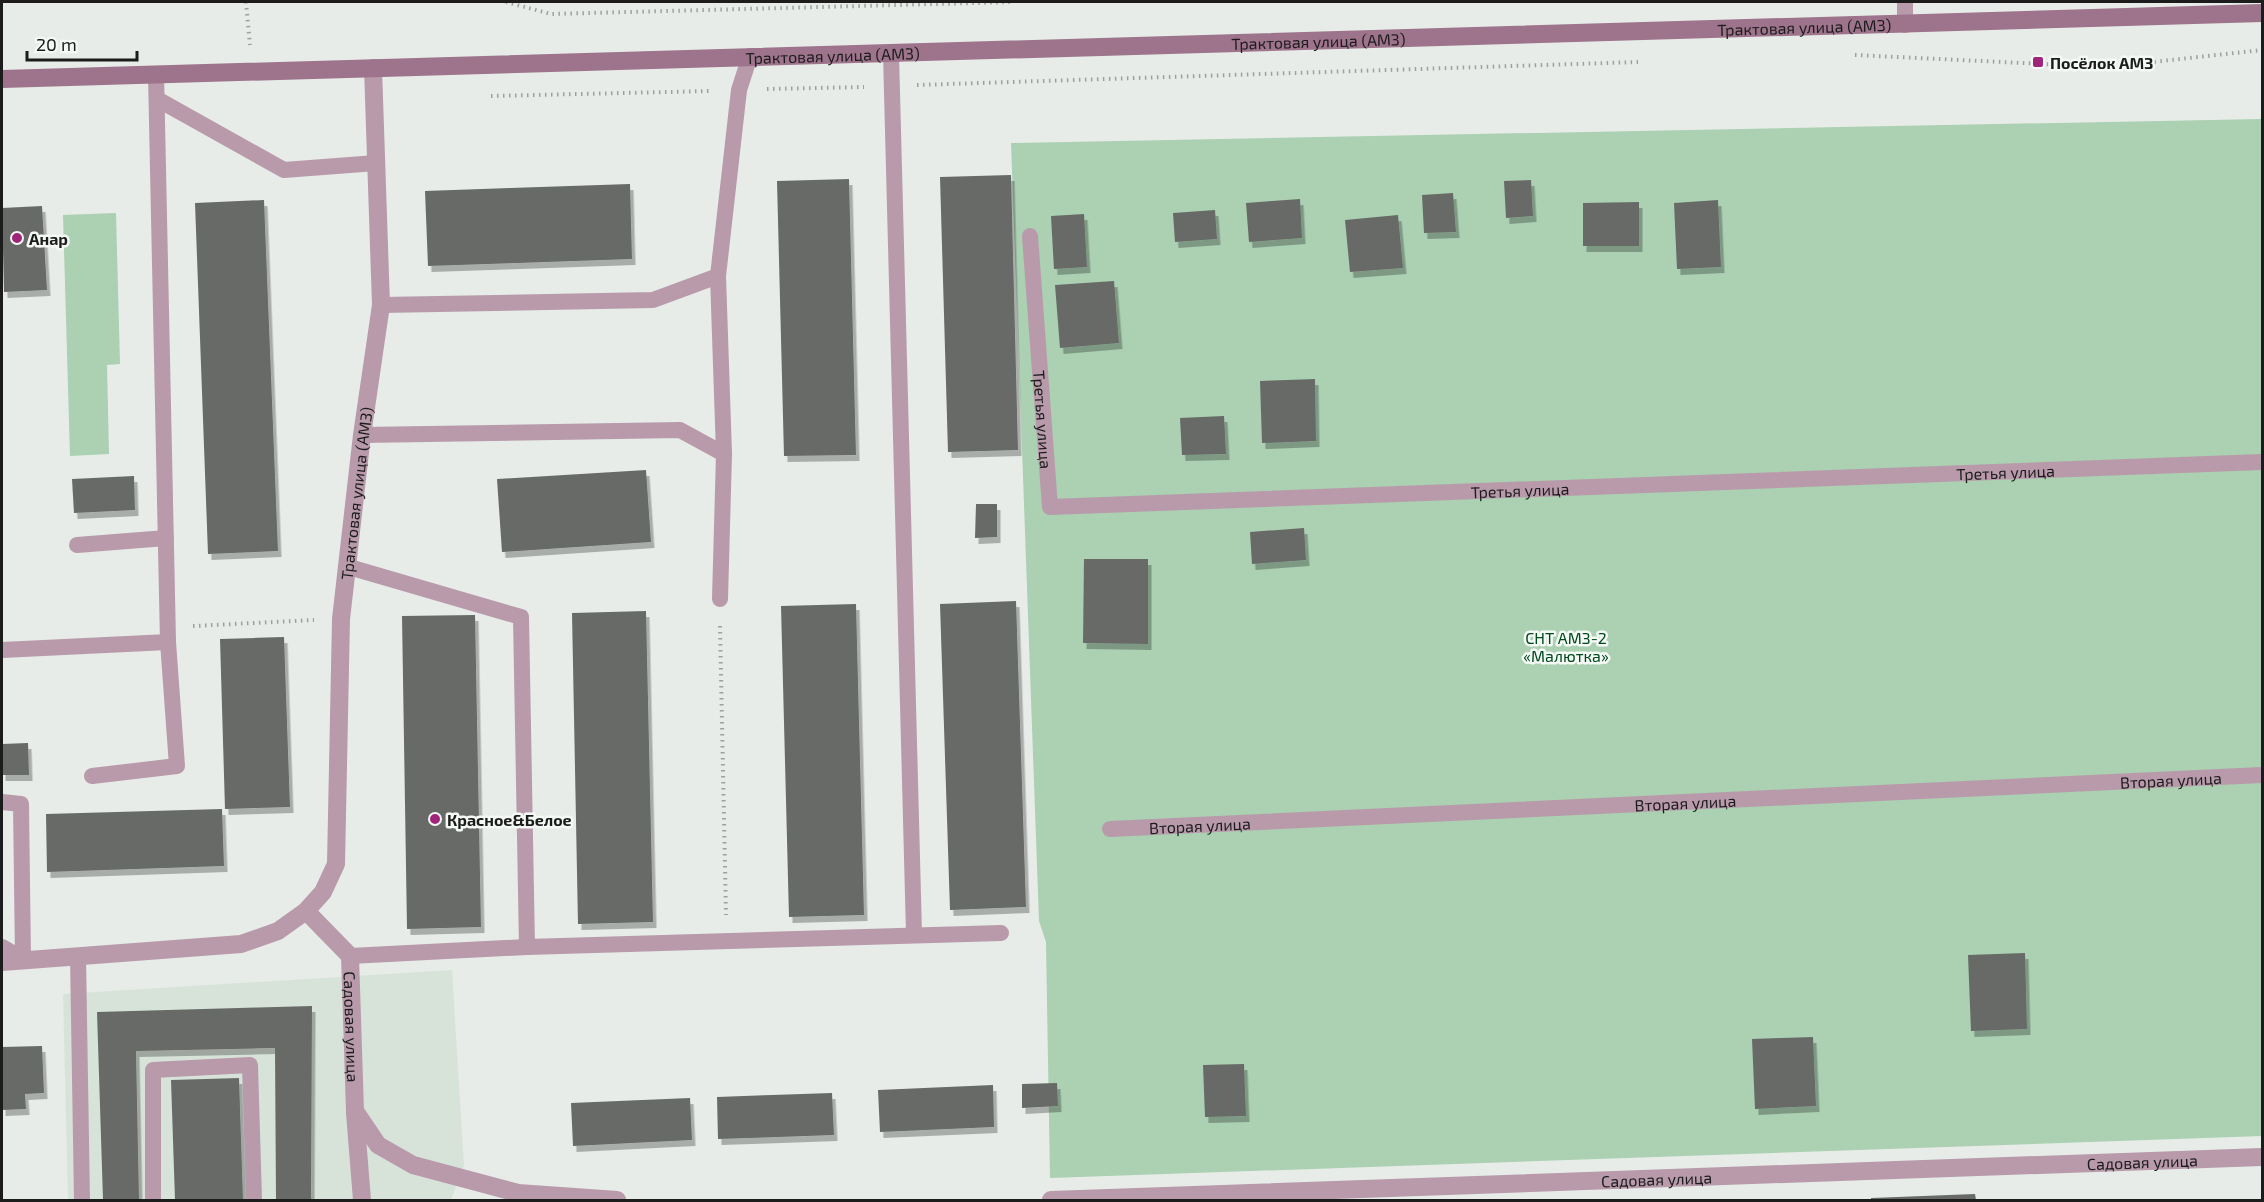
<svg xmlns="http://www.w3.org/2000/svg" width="2264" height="1202" font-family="'Exo 2',sans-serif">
<defs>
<filter id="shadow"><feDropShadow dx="3.5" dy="6" stdDeviation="0" flood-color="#0004"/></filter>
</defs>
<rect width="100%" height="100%" fill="#e7ece8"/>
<polygon fill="#d7e3d9" points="452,970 464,1165 451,1200 68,1200 63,994"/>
<g fill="#abd0b2">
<polygon points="2262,119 2262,1136 1050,1178 1046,942 1039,921 1011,143"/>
<polygon points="116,213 120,364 107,365 109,454 70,456 63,215"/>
</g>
<g fill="#676b68" filter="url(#shadow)">
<polygon points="1011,175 1018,450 948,452 940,177"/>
<polygon points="849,179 856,455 784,456 777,181"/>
<polygon points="1531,180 1533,216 1506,218 1504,181"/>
<polygon points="630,184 632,259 428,266 425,191"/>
<polygon points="1453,193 1456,232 1424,233 1422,195"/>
<polygon points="1300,199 1302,238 1249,242 1246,203"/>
<polygon points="264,200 278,551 208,554 195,203"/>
<polygon points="1718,200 1721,267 1677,269 1674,203"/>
<polygon points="1639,202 1639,246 1583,246 1583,203"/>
<polygon points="42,206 47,290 4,292 2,208"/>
<polygon points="1215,210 1217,239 1175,242 1173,213"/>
<polygon points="1084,214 1087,267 1054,269 1051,216"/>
<polygon points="1398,215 1403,268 1350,272 1345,220"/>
<polygon points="1114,281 1119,343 1060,348 1055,285"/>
<polygon points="1315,379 1316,441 1262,443 1260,381"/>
<polygon points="1224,416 1226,454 1182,455 1180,418"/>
<polygon points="646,470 651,542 502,552 497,479"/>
<polygon points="134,476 135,510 74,513 72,479"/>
<polygon points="976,504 997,504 997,537 975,538"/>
<polygon points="1304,528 1306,560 1252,564 1250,532"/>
<polygon points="1084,559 1148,559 1148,644 1083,643"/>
<polygon points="1016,601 1026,907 950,910 940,604"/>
<polygon points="856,604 864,915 789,917 781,606"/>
<polygon points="646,611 653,922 578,924 572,613"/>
<polygon points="475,615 481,927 407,929 402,616"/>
<polygon points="284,637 290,807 225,809 220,639"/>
<polygon points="28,743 29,775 2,775 2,744"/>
<polygon points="222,809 224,866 47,872 46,814"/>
<polygon points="2025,953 2027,1029 1971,1031 1968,955"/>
<polygon points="312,1006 311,1200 276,1200 275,1048 136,1051 139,1200 103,1200 97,1012"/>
<polygon points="1813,1037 1816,1106 1755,1109 1752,1039"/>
<polygon points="42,1046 44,1093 25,1094 26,1109 2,1110 2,1047"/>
<polygon points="1244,1064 1246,1116 1205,1117 1203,1065"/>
<polygon points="239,1078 243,1200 175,1200 171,1080"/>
<polygon points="1057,1083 1058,1106 1022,1108 1022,1084"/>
<polygon points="993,1085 994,1127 880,1132 878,1090"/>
<polygon points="832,1093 834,1135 718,1139 717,1097"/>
<polygon points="690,1098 692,1140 573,1146 571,1103"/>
<polygon points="1975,1194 1976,1200 1871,1200 1871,1198"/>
</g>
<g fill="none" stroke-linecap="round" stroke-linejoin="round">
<g stroke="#9da19e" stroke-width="4" stroke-dasharray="1.5 4.5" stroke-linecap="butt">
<polyline points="246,2 250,45"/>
<polyline points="506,2 551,14 1013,2"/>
<polyline points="1855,55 2107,67 2262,50"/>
<polyline points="917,85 1638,62"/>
<polyline points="767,89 864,87"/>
<polyline points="491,96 711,91"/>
<polyline points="193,626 314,620"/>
<polyline points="720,626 726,915"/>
</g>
<g stroke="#b89aab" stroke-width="16">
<polyline points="1905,2 1905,25"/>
<polyline points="891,54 914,934"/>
<polyline points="157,99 284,170 376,163"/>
<path id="s1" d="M1030,236L1050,507L2262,462"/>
<polyline points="381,305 653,300 718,276"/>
<polyline points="362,435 680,430 724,454"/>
<polyline points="77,545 166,538"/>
<polyline points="349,567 521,617 527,947"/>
<polyline points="720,599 724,454 718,276 739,90 750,56"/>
<polyline points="2,650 168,642"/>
<polyline points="92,776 177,766 168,642 156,74"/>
<polyline points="2,802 21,804 23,959 2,947"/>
<path id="s2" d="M1110,829L2262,775"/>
<polyline points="78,956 82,1200"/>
<polyline points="350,956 527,947 1001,933"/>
<polyline points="153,1200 153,1070 250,1065 254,1200"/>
</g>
<g stroke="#b89aab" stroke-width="18">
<path id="s3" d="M306,911L323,892L336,864L341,619L362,435L381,305L373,68"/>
<path id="s4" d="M2,962L241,944L278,931L306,911L350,956L355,1111L378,1145L413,1165L518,1193L617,1200"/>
<polyline points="355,1113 362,1200"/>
<path id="s5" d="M1051,1200L2262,1157"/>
</g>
<path stroke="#9e738c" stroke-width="18" id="s6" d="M2,79L2262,13"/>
</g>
<g fill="#a0257a" stroke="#f4f9f5" stroke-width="2">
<rect x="2032" y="56" width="12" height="12" rx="3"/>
<circle cx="17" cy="238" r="6"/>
<circle cx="435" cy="819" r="6"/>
</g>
<g text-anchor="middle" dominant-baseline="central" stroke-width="5" stroke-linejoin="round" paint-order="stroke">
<g font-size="16" fill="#1b1c1b" stroke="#f4f9f5">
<text stroke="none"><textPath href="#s6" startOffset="1803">Трактовая улица (АМЗ)</textPath></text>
<text stroke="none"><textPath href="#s6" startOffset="1317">Трактовая улица (АМЗ)</textPath></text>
<text stroke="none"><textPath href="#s6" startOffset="831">Трактовая улица (АМЗ)</textPath></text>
<text stroke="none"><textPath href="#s1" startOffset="184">Третья улица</textPath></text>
<text stroke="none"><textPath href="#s1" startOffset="1228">Третья улица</textPath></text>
<text stroke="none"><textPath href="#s1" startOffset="742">Третья улица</textPath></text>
<text stroke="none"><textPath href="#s3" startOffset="428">Трактовая улица (АМЗ)</textPath></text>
<text stroke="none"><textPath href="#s2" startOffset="1062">Вторая улица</textPath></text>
<text stroke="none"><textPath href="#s2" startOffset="576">Вторая улица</textPath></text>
<text stroke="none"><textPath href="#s2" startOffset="90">Вторая улица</textPath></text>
<text stroke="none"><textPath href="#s4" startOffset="447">Садовая улица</textPath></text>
<text stroke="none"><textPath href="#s5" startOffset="1092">Садовая улица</textPath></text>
<text stroke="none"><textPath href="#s5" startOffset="606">Садовая улица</textPath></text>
</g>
<g font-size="16" font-weight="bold" fill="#1b1c1b" stroke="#f4f9f5" text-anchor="start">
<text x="2050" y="62">Посёлок АМЗ</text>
<text x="29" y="238">Анар</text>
<text x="447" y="819">Красное&amp;Белое</text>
</g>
<g font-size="16" fill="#00491d" stroke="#f4f9f5">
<text x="1566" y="637">СНТ АМЗ-2<tspan x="1566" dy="18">«Малютка»</tspan></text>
</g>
</g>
<rect width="2264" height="1202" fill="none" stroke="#1b1c1b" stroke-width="6"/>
<path d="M27 51v9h110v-9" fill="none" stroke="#1b1c1b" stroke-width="3"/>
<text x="36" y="51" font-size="18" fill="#1b1c1b" stroke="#f4f9f5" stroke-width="4.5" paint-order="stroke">20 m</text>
</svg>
